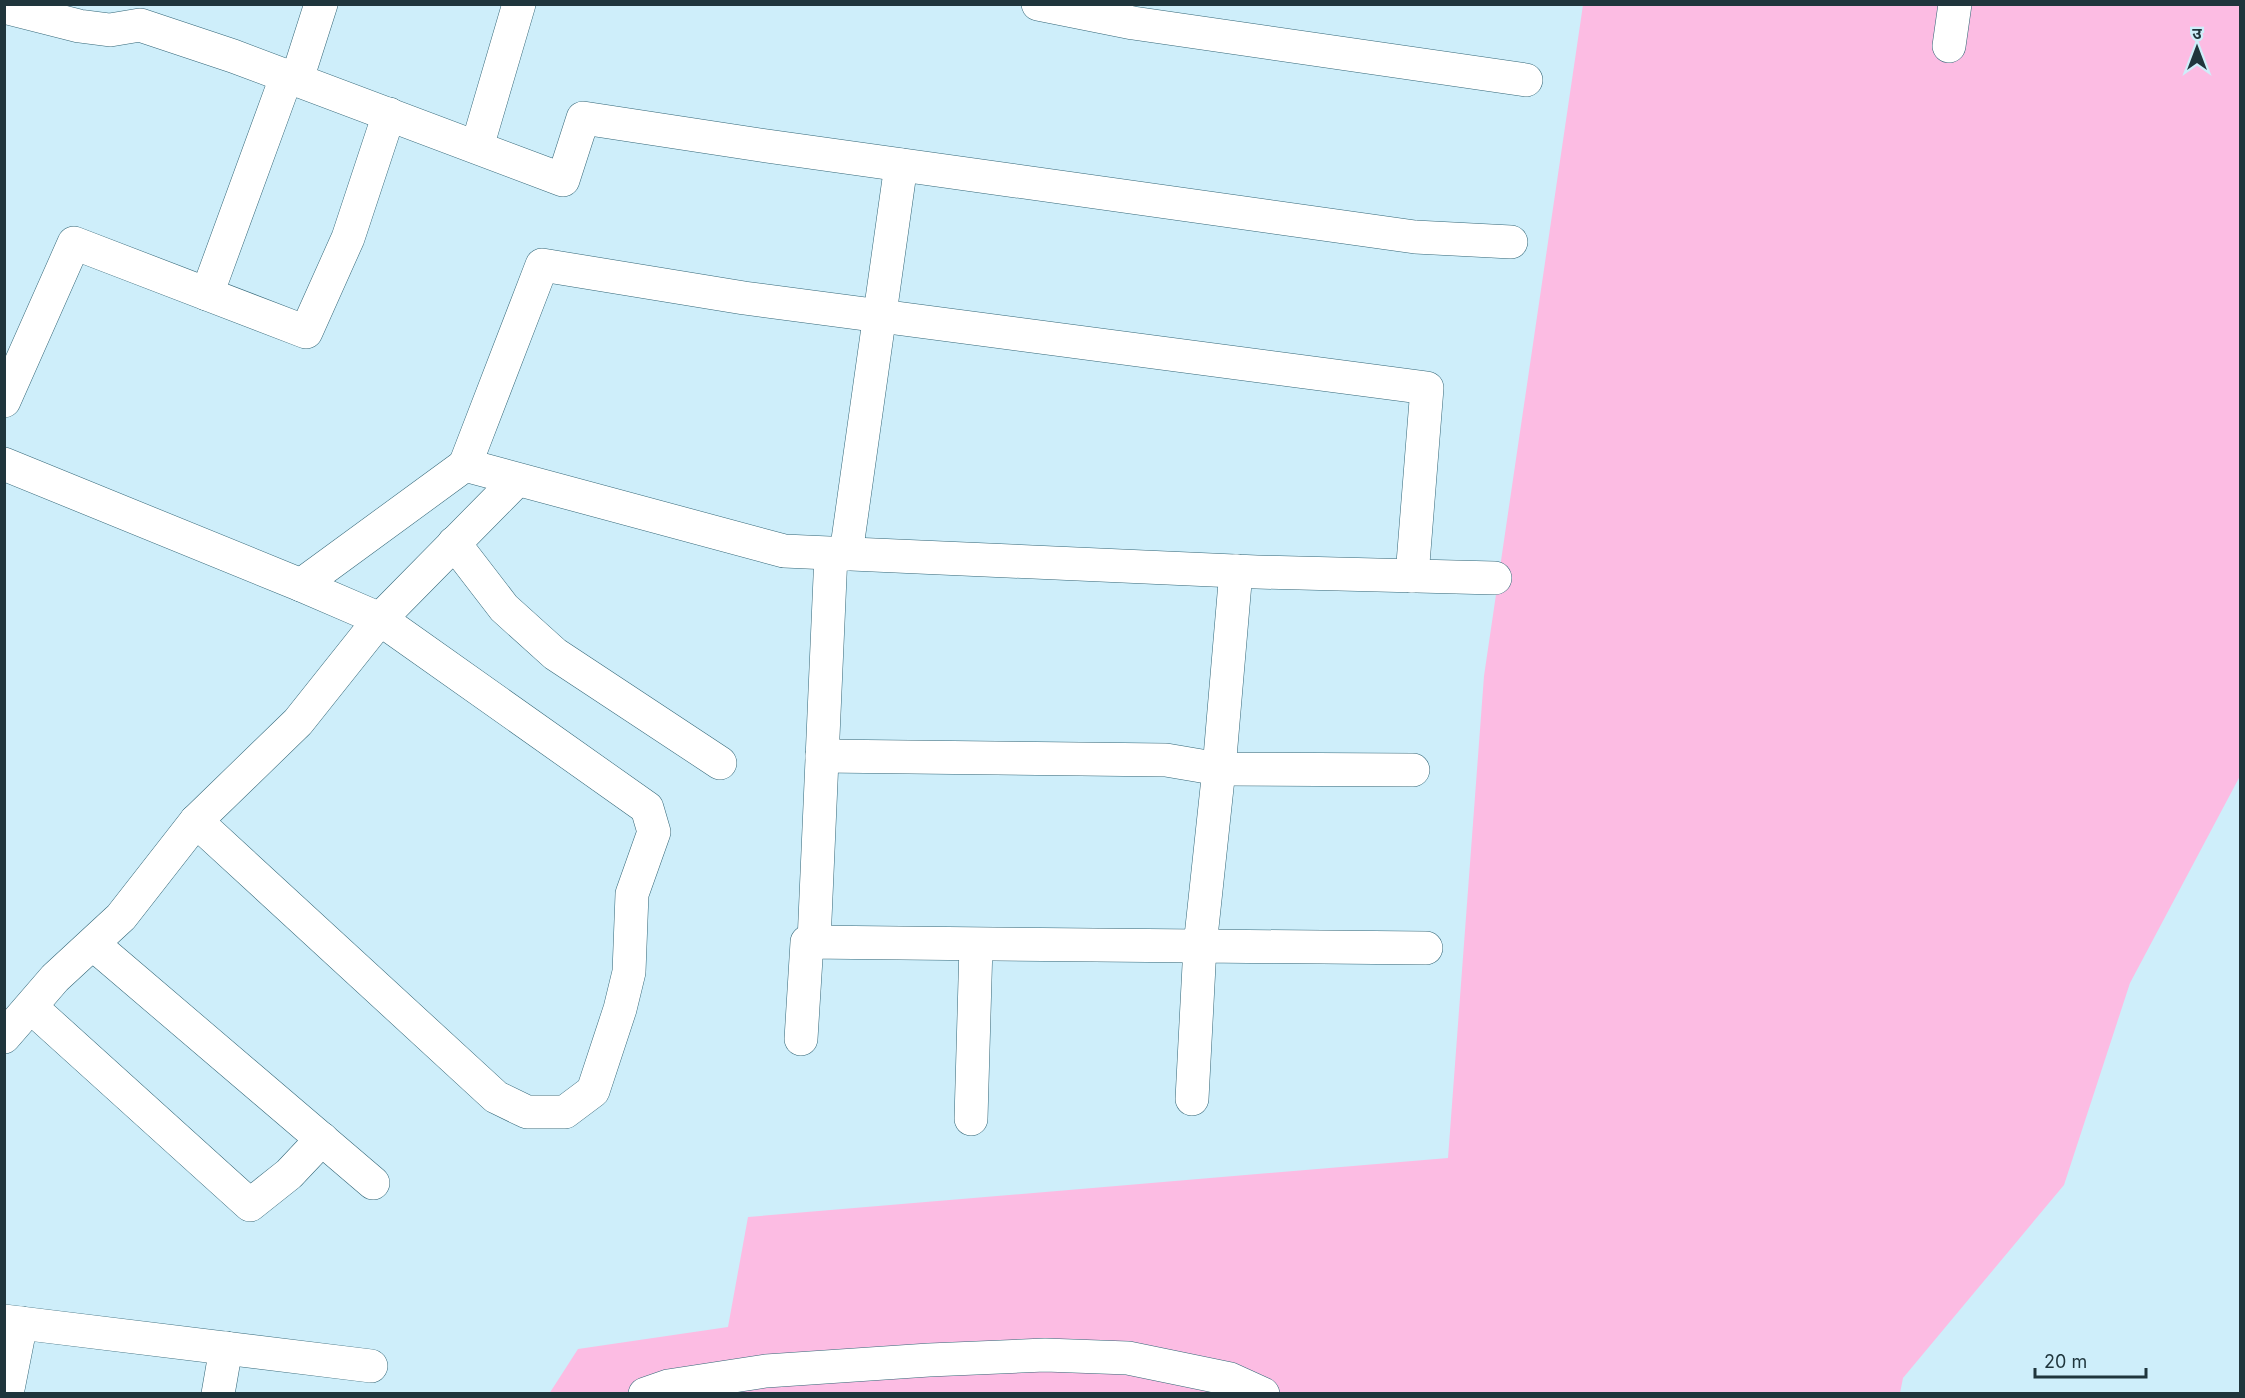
<svg xmlns="http://www.w3.org/2000/svg" width="2245" height="1398" font-family="Inter,'Noto Sans Devanagari',sans-serif">
<rect width="100%" height="100%" fill="#ceeefa"/>
<polygon fill="#fcbce3" points="1583,5 2240,5 2240,776 2130,983 2064,1185 1903,1378 1900,1393 549,1394 578,1349 728,1327 748,1217 1448,1158 1484,676"/>
<g fill="none" stroke-linecap="round" stroke-linejoin="round">
<g stroke="#367" stroke-width="34">
<g id="minor">
<polyline points="1038,4 1133,23 1526,80"/>
<polyline points="4,7 79,26 110,30 140,25 233,56 563,180 583,118 760,145 1415,237 1511,242"/>
<polyline points="1949,46 1955,4"/>
<polyline points="297,79 321,4"/>
<polyline points="477,147 519,4"/>
<polyline points="207,294 287,75"/>
<polyline points="4,401 74,243 306,332 348,238 389,114"/>
<polyline points="4,464 301,585 380,619 647,808 654,832 632,894 629,972 620,1009 593,1091 565,1112 527,1112 496,1097 196,821"/>
<polyline points="465,465 542,265 744,298 1427,388 1412,576"/>
<polyline points="454,543 504,608 555,654 720,763"/>
<polyline points="846,554 901,165"/>
<polyline points="301,585 465,465 784,551 1257,572 1495,578"/>
<polyline points="822,756 1166,760 1219,769 1413,770"/>
<polyline points="814,942 831,554"/>
<polyline points="93,944 373,1183"/>
<polyline points="31,1007 250,1205 289,1174 322,1139"/>
<polyline points="4,1037 55,978 121,917 196,821 298,722 380,619 517,480"/>
<polyline points="801,1039 807,942 1200,946 1219,769 1236,571"/>
<polyline points="1192,1099 1200,946 1426,948"/>
<polyline points="971,1119 976,945"/>
<polyline points="4,1321 371,1366"/>
<polyline points="7,1394 21,1323"/>
<polyline points="218,1394 226,1348"/>
<polyline points="645,1394 668,1386 766,1371 929,1360 1045,1355 1128,1358 1230,1379 1263,1394"/>
</g>
</g>
<use href="#minor" stroke="#fff" stroke-width="33"/>
</g>
<rect width="2245" height="1398" fill="none" stroke="#1f353c" stroke-width="12"/>
<g transform="translate(2197 48)" stroke="#ceeefa" stroke-width="4.5" paint-order="stroke">
<path d="M0-4.5L10 22L0 15L-10 22Z" fill="#1f353c"/>
<text y="-9" font-size="16" font-weight="bold" text-anchor="middle" fill="#1f353c">उ</text>
</g>
<path d="M2035 1368v9h111v-9" fill="none" stroke="#1f353c" stroke-width="3"/>
<text x="2044" y="1368" font-size="18" fill="#1f353c" stroke="#ceeefa" stroke-width="4.5" paint-order="stroke">20 m</text>
</svg>
